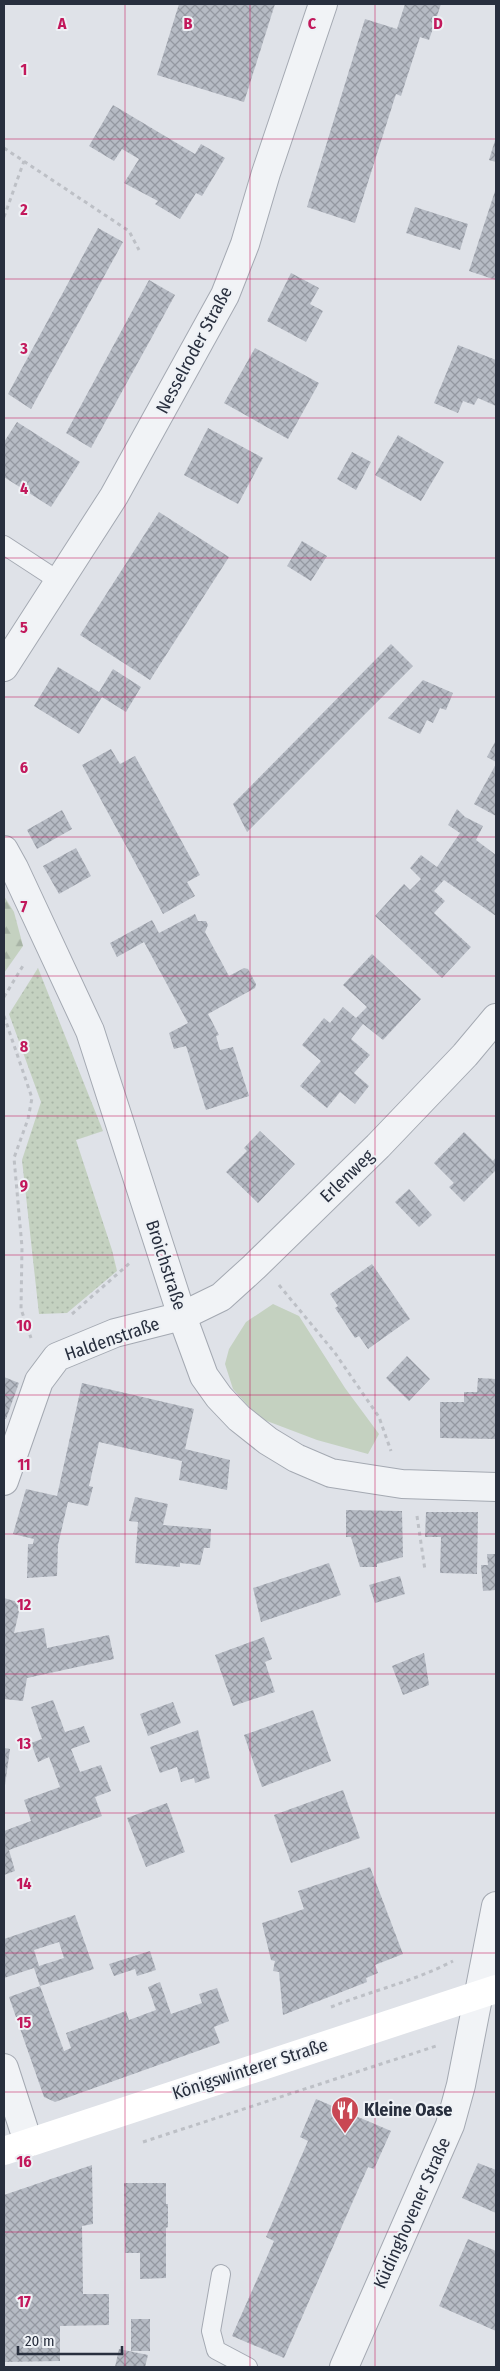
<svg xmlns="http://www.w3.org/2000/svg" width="500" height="2371" font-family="'Fira Sans Condensed',sans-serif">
<defs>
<pattern id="grass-dots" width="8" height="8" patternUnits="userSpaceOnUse" patternTransform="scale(1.25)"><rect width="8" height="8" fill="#c4d1c0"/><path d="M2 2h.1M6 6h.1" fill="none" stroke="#a8b4a6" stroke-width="1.8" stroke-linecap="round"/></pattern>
<pattern id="forest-firs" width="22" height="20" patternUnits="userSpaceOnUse" patternTransform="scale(1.25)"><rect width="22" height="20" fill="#c4d1c0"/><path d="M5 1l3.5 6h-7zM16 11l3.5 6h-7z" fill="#a8b4a6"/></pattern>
<pattern id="building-cross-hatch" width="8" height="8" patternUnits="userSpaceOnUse" patternTransform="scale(1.25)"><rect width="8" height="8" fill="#b6bbc4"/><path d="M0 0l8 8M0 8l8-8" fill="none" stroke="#9498a1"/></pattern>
</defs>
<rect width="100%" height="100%" fill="#dfe2e8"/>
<polygon fill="url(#grass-dots)" points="38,968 103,1131 76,1140 112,1250 117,1271 67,1313 39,1314 22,1160 41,1102 9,1014"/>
<polygon fill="url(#forest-firs)" points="4,896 14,912 23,946 4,973"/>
<polygon fill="#c4d1c0" points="273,1304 299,1316 345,1388 379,1434 368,1454 317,1440 259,1418 233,1389 225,1364 229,1349 246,1322"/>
<g fill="url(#building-cross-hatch)" fill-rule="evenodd">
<polygon points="179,4 275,4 244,102 157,75"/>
<polygon points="405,4 441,4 429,40 420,37 401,96 396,94 355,223 307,207 365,19 397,29"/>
<polygon points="113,105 195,154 201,144 225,158 202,196 196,193 180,219 155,204 158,201 124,183 139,159 122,149 114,161 89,146"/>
<polygon points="496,137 496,162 489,160"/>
<polygon points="496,188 496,280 469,271"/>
<polygon points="415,207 468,224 460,250 406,233"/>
<polygon points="98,228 123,242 31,409 8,394"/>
<polygon points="291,273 319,288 310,304 323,311 306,342 267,321"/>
<polygon points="149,280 175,295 91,448 66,433"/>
<polygon points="458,345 496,360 496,406 478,398 474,405 463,401 458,413 434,403"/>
<polygon points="255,348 319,383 288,439 224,403"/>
<polygon points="17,422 80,462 51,507 4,477 4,442"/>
<polygon points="208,428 263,458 238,504 184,475"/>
<polygon points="398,435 444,462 421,501 375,475"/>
<polygon points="352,452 371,462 356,490 337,479"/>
<polygon points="159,512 229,557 150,680 80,635"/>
<polygon points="302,541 327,556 311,581 287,566"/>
<polygon points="391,644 413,666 247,832 233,804"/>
<polygon points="58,667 99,692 113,669 141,687 126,712 102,697 79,734 34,706"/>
<polygon points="423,680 453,693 446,710 440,708 433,723 427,720 420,734 388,718"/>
<polygon points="496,740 496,762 487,757"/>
<polygon points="111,749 120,764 135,756 200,875 187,882 195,896 163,914 82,765"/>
<polygon points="496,764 496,816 474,804"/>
<polygon points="457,809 465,817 483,826 476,840 496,855 496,916 444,880 434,891 445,901 434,913 471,947 442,978 375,916 404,884 410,890 421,879 410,868 421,855 437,867 460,833 448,825"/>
<polygon points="62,810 72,829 37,849 27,830"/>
<polygon points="76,848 91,876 59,894 43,866"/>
<polygon points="195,914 198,921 206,921 208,925 205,932 229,976 244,968 248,969 256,984 255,988 208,1014 219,1035 216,1036 220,1050 233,1047 249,1096 206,1110 186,1046 174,1049 169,1033 188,1023 144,942 117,957 110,943 152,920 159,933"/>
<polygon points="372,954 421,999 383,1040 363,1024 351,1039 370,1055 354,1073 369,1086 355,1104 340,1092 327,1108 300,1086 321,1061 302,1045 324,1018 330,1023 343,1007 356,1018 367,1007 343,985"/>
<polygon points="260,1131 295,1164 258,1203 226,1172 247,1151 244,1148"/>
<polygon points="464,1132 493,1161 496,1157 496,1170 464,1202 449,1187 454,1183 434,1163"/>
<polygon points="409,1189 432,1215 419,1227 395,1202"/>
<polygon points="372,1264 410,1319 368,1349 359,1336 355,1338 335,1308 338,1306 330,1294"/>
<polygon points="407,1356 430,1379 409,1401 386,1378"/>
<polygon points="4,1377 19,1383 6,1419 4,1419"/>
<polygon points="478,1378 496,1379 496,1439 440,1438 440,1402 464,1402 464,1392 477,1392"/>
<polygon points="82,1383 194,1409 185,1449 230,1460 227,1490 179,1480 182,1461 99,1442 89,1486 93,1487 88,1506 68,1502 58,1545 57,1576 27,1578 28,1544 33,1544 34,1539 13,1534 26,1489 57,1496"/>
<polygon points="135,1497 168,1504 163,1525 211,1529 210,1548 204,1548 200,1565 180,1563 180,1567 135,1563 138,1522 129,1521"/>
<polygon points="346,1510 402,1511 403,1557 377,1564 377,1567 360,1567 351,1537 346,1537"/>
<polygon points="426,1512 478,1512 477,1574 440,1573 441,1537 425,1537"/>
<polygon points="487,1554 496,1554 496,1590 483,1591 481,1565 488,1565"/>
<polygon points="329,1563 341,1595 261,1622 253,1588"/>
<polygon points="400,1576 405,1594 375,1603 369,1585"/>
<polygon points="4,1598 21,1603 14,1633 44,1628 47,1648 109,1635 114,1659 27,1678 23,1701 4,1699"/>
<polygon points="264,1637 272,1659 265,1662 275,1692 233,1706 215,1655"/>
<polygon points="424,1653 429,1685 403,1695 392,1666"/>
<polygon points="53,1700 65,1732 84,1726 90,1742 71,1749 80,1772 101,1765 111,1791 95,1797 102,1816 9,1850 15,1871 4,1875 4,1831 31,1821 24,1800 60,1787 49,1757 38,1762 31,1743 42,1739 31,1707"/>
<polygon points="173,1702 181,1723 148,1736 140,1714"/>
<polygon points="313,1710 331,1761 262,1787 244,1735"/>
<polygon points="198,1730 210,1778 195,1783 194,1778 181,1782 177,1767 160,1773 150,1747"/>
<polygon points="4,1748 10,1749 5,1785 4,1785"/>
<polygon points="343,1790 360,1838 291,1863 274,1815"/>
<polygon points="167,1803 185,1852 146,1867 127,1818"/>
<polygon points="370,1867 403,1954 375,1965 378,1973 366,1978 367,1982 283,2015 279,1972 273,1971 275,1961 271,1960 262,1923 304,1909 298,1891"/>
<path d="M75,1915L94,1969L40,1986L34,1968L4,1978V1939ZM59,1942L64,1958L39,1966L34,1950Z"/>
<polygon points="150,1951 156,1970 137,1976 135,1969 114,1976 109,1964"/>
<polygon points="160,1982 171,2014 202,2003 199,1994 217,1988 229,2021 214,2027 220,2043 55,2102 44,2097 9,1997 40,1986 64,2051 71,2048 66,2033 126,2011 129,2020 156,2010 148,1987"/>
<polygon points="316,2099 391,2131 374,2169 368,2167 284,2358 232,2336 274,2241 266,2237 308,2141 300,2137"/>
<polygon points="478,2163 496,2170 496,2213 462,2198"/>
<polygon points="92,2165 93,2224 82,2226 83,2294 109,2294 109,2325 60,2326 60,2361 4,2362 4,2195"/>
<polygon points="124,2183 166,2183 166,2204 168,2204 168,2227 166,2228 166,2278 140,2279 140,2253 125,2253"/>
<polygon points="468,2239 496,2251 496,2331 439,2306"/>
<rect x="131" y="2319" width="19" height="32"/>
<polygon points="119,2349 148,2355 145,2367 115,2367"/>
</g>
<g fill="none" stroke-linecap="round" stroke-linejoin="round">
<g stroke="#a4a9b2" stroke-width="20">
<g id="lane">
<polyline points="4,545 59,581"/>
<polyline points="221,2274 211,2331 216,2350 248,2367"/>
</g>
</g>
<g stroke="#a4a9b2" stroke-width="30">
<g id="street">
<polyline points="4,667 114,496 225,295 245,244 266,173 323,4"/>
<polyline points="4,850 14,868 90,1031 182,1316 204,1376 219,1397 239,1418 268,1441 296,1458 331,1473 402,1484 496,1487"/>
<polyline points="4,1481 39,1381 57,1357 115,1333 182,1316 221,1297 254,1267 378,1146 465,1055 496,1018"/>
<polyline points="4,2068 28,2142"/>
<polyline points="344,2367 450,2125 461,2085 496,1906"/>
</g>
</g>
<g stroke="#bdc0c6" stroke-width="3" stroke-dasharray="4 4" stroke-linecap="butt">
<polyline points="4,148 129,231 139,250"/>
<polyline points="4,217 24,161"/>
<polyline points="4,997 24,964"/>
<polyline points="4,1016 32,1098 28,1119 14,1158 22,1247 21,1309 31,1338"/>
<polyline points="279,1285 335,1353 379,1417 391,1451"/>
<polyline points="72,1314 131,1262"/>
<polyline points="417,1516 425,1570"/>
<path d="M331,2007C371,1991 415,1981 453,1961"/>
<polyline points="143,2142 436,2046"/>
</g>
<use href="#lane" stroke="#f1f3f6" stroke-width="18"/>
<use href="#street" stroke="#f1f3f6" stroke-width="28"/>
<polyline stroke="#fff" stroke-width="28" points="4,2151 496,1989"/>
</g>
<path fill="none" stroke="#c2185b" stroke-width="1" stroke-opacity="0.55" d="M125,4V2367M250,4V2367M375,4V2367M4,139H496M4,279H496M4,418H496M4,558H496M4,697H496M4,837H496M4,976H496M4,1116H496M4,1255H496M4,1395H496M4,1534H496M4,1674H496M4,1813H496M4,1953H496M4,2092H496M4,2232H496"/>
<defs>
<g id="restaurant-pin" transform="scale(1.4375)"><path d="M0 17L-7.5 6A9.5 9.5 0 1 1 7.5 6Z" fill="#c94753" stroke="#eef1f5"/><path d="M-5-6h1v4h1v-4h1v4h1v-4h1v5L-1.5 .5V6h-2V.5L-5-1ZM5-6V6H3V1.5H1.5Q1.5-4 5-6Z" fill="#fff"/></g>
</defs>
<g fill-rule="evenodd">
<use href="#restaurant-pin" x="345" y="2110"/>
</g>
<g text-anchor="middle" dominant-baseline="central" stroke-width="4" stroke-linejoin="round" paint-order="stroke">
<g font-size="18" fill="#282f3e" stroke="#eef1f5">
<text transform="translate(194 350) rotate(-62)">Nesselroder Straße</text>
<text transform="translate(347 1176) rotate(-44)">Erlenweg</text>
<text transform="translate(166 1265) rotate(72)">Broichstraße</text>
<text transform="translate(112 1339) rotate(-19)">Haldenstraße</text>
<text transform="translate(250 2069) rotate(-18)">Königswinterer Straße</text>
<text transform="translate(412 2213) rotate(-66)">Küdinghovener Straße</text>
</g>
<g font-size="18" font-weight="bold" fill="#282f3e" stroke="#eef1f5" text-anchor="start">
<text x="364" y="2110">Kleine Oase</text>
</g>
</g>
<g font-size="16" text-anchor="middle" font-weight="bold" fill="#c2185b" stroke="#eef1f5" stroke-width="4" stroke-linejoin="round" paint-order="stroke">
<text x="62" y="29">A</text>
<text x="188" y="29">B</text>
<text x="312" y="29">C</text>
<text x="438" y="29">D</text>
<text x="24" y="75">1</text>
<text x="24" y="215">2</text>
<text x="24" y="354">3</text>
<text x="24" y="494">4</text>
<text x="24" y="633">5</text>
<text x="24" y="773">6</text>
<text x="24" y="912">7</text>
<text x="24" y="1052">8</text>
<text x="24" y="1191">9</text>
<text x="24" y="1331">10</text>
<text x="24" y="1470">11</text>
<text x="24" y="1610">12</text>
<text x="24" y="1749">13</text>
<text x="24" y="1889">14</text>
<text x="24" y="2028">15</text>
<text x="24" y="2167">16</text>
<text x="24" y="2307">17</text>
</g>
<rect width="500" height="2371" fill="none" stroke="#282f3e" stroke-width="10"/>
<path d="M18 2346v8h104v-8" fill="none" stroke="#282f3e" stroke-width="2.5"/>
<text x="25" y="2346" font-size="15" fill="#282f3e" stroke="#eef1f5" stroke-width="4" paint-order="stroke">20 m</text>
</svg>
